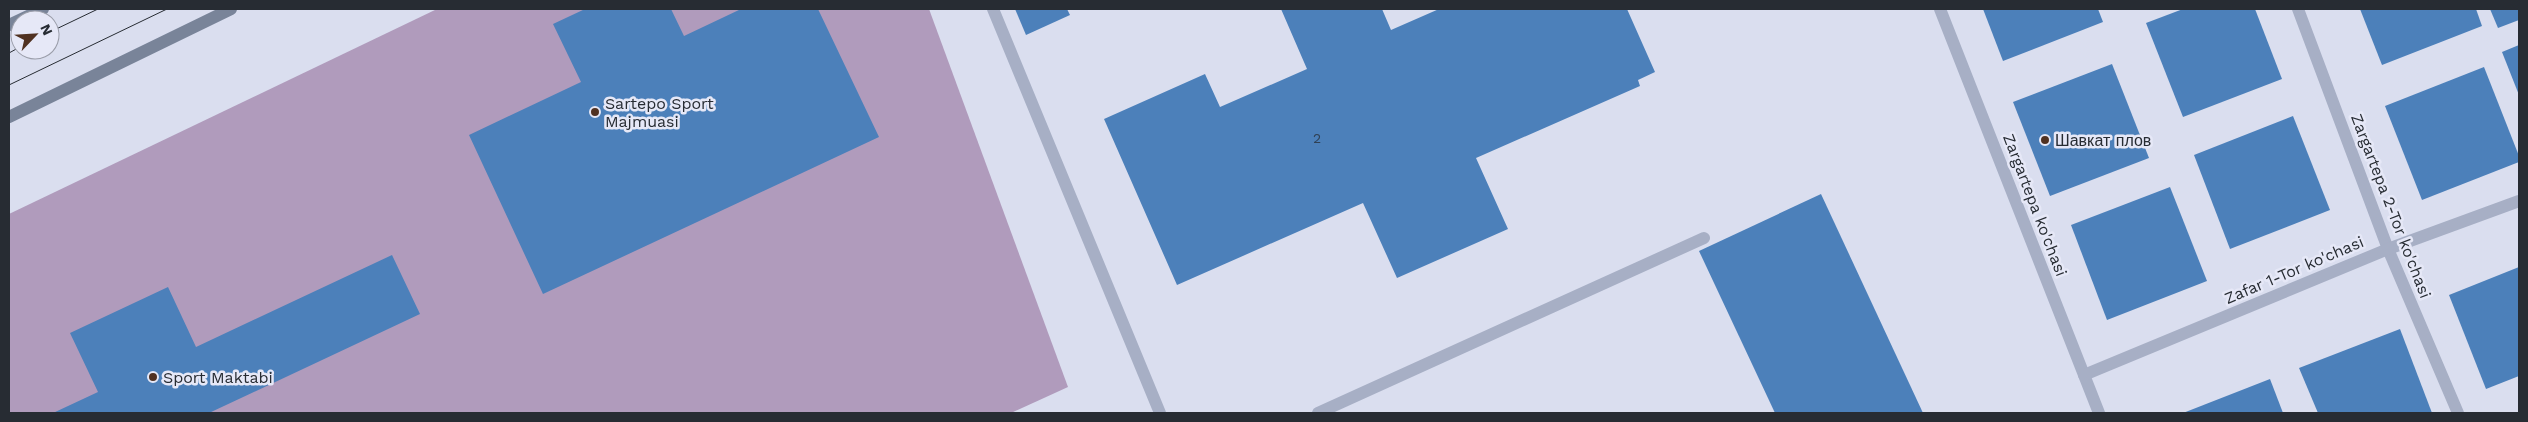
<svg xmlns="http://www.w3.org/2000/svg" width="2528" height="422" font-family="'Work Sans',sans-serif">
<rect width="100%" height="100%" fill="#dadeef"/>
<polygon fill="#b09bbc" points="437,9 929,9 1068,387 1011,413 9,413 9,214"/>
<g fill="#4c80ba">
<polygon points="585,9 671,9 684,36 741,9 818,9 879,137 543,294 469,135 581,82 553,24"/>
<polygon points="1015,9 1067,9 1070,15 1026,35"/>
<polygon points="1281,9 1382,9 1391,30 1439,9 1627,9 1655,72 1638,80 1640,86 1476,158 1508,229 1397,278 1363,203 1177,285 1104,119 1205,74 1220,107 1307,69"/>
<polygon points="1983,9 2098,9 2103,22 2003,61"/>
<polygon points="2183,9 2255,9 2282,79 2183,117 2146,23"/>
<polygon points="2360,9 2476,9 2482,26 2382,65"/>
<polygon points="2490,9 2519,9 2519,20 2498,28"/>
<polygon points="2519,45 2519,95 2502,52"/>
<polygon points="2112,64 2149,158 2050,196 2013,102"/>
<polygon points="2484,67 2519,156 2519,162 2422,200 2385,106"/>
<polygon points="2293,116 2330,210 2230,249 2194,155"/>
<polygon points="2170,187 2207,281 2107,320 2071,225"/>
<polygon points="1821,194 1923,413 1775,413 1699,251"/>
<polygon points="392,255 420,314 209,413 53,413 98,392 70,333 168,287 196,347"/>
<polygon points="2519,267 2519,376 2486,389 2449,295"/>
<polygon points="2400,329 2432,413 2318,413 2299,368"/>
<polygon points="2270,379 2283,413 2183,413"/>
</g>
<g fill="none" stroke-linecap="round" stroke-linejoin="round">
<g stroke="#a7afc5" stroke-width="12">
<polyline points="993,9 1160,413"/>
<polyline points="1318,413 1704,238"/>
</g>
<g stroke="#a7afc5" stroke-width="12">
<polyline points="1940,9 2099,413"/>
<polyline points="2298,9 2388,249 2458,413"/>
<polyline points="2084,375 2388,249 2519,201"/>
</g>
<g stroke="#798499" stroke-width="12">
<polyline points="9,25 43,9"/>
<polyline points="9,117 231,9"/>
</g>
<g stroke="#272c33" stroke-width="1">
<polyline points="50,32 98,9"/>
<polyline points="9,53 20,47"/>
<polyline points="9,85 167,9"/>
</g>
</g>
<g fill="#503121" stroke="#e6e8f7" stroke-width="2">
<circle cx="595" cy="112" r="5"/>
<circle cx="2045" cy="140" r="5"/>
<circle cx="153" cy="377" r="5"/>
</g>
<g text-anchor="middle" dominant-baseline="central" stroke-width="5" stroke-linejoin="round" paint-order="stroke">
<g font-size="14" fill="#304155">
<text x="1317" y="138">2</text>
</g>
<g font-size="16" fill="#272c33" stroke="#e6e8f7" text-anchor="start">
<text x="605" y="103">Sartepo Sport<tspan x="605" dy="18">Majmuasi</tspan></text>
<text x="2055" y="140">Шавкат плов</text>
<text x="163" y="377">Sport Maktabi</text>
</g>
<g font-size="16" fill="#272c33" stroke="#e6e8f7">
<text transform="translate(2035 205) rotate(69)">Zargartepa ko'chasi</text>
<text transform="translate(2391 206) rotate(69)">Zargartepa 2-Tor ko'chasi</text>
<text transform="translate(2294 270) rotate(-23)">Zafar 1-Tor ko'chasi</text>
</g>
</g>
<rect width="2528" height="422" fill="none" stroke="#272c33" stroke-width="20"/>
<g transform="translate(35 35) rotate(65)"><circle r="24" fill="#e6e8f7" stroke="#9a9da9"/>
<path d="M0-4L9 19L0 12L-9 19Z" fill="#503121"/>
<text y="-8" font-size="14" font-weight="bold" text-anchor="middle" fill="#272c33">N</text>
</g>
</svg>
